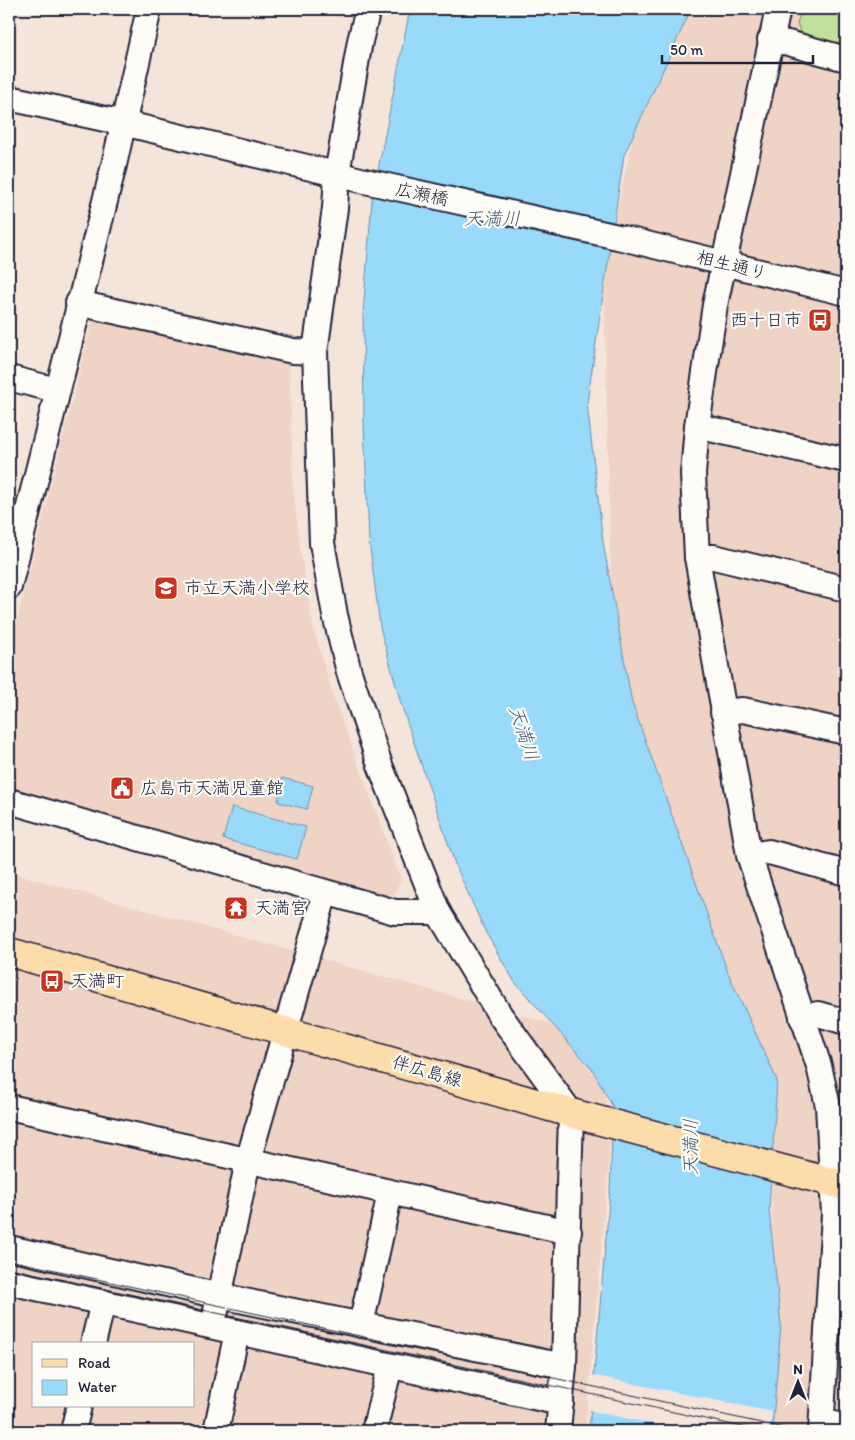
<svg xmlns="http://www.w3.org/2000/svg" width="855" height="1440" font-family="Itim,'Klee One',sans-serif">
<rect width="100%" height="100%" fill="#f5e4da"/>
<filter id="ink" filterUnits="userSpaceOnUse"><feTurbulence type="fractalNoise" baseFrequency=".02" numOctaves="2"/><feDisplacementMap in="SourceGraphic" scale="10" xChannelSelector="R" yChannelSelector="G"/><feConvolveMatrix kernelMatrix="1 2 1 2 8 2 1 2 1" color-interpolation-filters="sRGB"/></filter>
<g filter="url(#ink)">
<g fill="#efd3c5" fill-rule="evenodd">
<polygon points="681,9 846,9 846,1431 770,1431 773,1397 771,1100 669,835 636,736 611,593 604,272 639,108"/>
<polygon points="101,316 282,355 289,364 293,484 300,548 313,627 334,699 401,880 391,901 9,793 9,652 92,322"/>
<path d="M9,872L556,1025L605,1090L610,1150L585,1431H9ZM34,1344H194V1406H34Z"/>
</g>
<polygon fill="#c0e19a" stroke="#71826a" points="802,9 846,9 846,48 802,36 797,23"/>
<g fill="#99dafb" stroke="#6990ae">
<polygon points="410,9 691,9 624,155 587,403 603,542 632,703 728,973 777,1080 769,1210 781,1325 772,1431 589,1431 610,1191 613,1107 592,1069 514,981 486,933 455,864 401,704 380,627 369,540 364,425 363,314 372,200"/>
<polygon points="282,778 313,786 307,809 278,802"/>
<polygon points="232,807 306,827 297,859 223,839"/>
</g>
<polygon fill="#f5e4da" points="591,1375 772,1412 770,1431 685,1431 588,1410"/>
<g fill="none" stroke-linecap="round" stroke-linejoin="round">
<g stroke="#22223b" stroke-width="28">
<g id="minor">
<polyline points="368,9 360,41 337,174 335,208 315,352 322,543 335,615 349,672 380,765 438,912 500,1015 571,1113 564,1366 558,1431"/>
<polyline points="778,9 715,305 697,426 693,474 697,557 749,855 819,1066 828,1106 834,1214 821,1431"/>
<polyline points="770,40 788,43 846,59"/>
<polyline points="9,98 123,123 365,181 618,237 846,293"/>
<polyline points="78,303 293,351 315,352"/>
<polyline points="9,378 56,390"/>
<polyline points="697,426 846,460"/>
<polyline points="697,557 714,557 846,589"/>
<polyline points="9,587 114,165 149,9"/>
<polyline points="723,712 743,710 846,732"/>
<polyline points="9,801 395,912 438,912"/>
<polyline points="749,855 769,852 846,873"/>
<polyline points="802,1018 818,1014 846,1022"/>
<polyline points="9,1107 569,1232"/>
<polyline points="9,1248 220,1296 564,1366"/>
<polyline points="9,1282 561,1403"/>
<polyline points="216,1311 248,1161 325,893"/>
<polyline points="361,1325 390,1193"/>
<polyline points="93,1344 103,1302"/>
<polyline points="822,1421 846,1427"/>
<polyline points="73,1431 79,1406"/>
<polyline points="216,1431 237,1332"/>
<polyline points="374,1431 390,1366"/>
</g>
</g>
<g stroke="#22223b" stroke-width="31">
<polyline id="major" points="9,952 571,1113 846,1186"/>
</g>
<use href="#minor" stroke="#fdfcf7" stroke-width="24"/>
<use href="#major" stroke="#fddcac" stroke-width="28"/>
<g stroke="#22223b" stroke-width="1">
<polyline points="9,1260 798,1431"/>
<polyline points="9,1268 761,1431"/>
</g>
</g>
</g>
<defs>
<g id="bus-square" transform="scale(1.25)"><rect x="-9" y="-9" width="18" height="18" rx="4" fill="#c8321e" stroke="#fdfcf7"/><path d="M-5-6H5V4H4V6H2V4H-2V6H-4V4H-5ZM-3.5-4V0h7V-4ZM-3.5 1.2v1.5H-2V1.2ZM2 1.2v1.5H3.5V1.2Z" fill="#fff"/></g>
<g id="school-square" transform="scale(1.25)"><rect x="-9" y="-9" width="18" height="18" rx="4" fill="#c8321e" stroke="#fdfcf7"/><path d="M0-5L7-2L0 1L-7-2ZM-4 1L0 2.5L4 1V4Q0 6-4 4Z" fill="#fff"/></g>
<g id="civic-square" transform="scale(1.25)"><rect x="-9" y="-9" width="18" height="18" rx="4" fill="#c8321e" stroke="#fdfcf7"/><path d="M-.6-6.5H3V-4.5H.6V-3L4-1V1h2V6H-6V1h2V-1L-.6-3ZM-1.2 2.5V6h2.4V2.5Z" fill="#fff"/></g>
<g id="temple-square" transform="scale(1.25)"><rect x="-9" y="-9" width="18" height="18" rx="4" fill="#c8321e" stroke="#fdfcf7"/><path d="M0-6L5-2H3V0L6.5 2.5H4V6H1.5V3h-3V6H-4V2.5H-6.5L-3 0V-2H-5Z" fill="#fff"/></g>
</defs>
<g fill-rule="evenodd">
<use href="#bus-square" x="820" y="320"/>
<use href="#school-square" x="166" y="588"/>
<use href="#civic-square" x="122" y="788"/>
<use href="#temple-square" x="236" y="908"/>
<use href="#bus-square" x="52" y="981"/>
</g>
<g text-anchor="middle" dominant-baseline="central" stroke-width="4.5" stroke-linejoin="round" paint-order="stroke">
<g font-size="18" fill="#22223b" stroke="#fdfcf7">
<text transform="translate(422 194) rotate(12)">広瀬橋</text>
<text transform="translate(732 265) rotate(14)">相生通り</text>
<text transform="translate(427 1071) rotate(16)">伴広島線</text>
</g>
<g font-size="18" fill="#22223b" stroke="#fdfcf7" text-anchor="start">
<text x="802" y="320" text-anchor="end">西十日市</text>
<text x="184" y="588">市立天満小学校</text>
<text x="140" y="788">広島市天満児童館</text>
<text x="254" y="908">天満宮</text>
<text x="70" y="981">天満町</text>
</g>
<g font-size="19" font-style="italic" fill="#465975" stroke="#fdfcf7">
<text x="492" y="218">天満川</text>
<text transform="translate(524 733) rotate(72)">天満川</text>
<text transform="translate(690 1147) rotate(-90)">天満川</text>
</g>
</g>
<rect width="855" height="1440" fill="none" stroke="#fdfcf7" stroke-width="30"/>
<rect x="15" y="15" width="825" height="1410" fill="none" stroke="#22223b" stroke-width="2" filter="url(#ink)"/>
<rect x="32" y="1342" width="162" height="65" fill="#fdfcf7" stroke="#a5a5ac"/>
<rect x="42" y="1359" width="25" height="8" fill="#fddcac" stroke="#a5a5ac"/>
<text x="78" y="1368" font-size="15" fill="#22223b">Road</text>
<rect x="42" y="1380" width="25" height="15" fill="#99dafb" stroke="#a5a5ac"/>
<text x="78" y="1392" font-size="15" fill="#22223b">Water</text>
<g transform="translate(798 1382)" stroke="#fdfcf7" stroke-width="4" paint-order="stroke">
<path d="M0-4L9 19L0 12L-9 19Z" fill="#22223b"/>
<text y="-8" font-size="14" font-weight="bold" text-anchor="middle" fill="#22223b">N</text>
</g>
<path d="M662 55v8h151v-8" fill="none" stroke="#22223b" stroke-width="2.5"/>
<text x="670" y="55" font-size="15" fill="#22223b" stroke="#fdfcf7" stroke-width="4" paint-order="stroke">50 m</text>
</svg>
